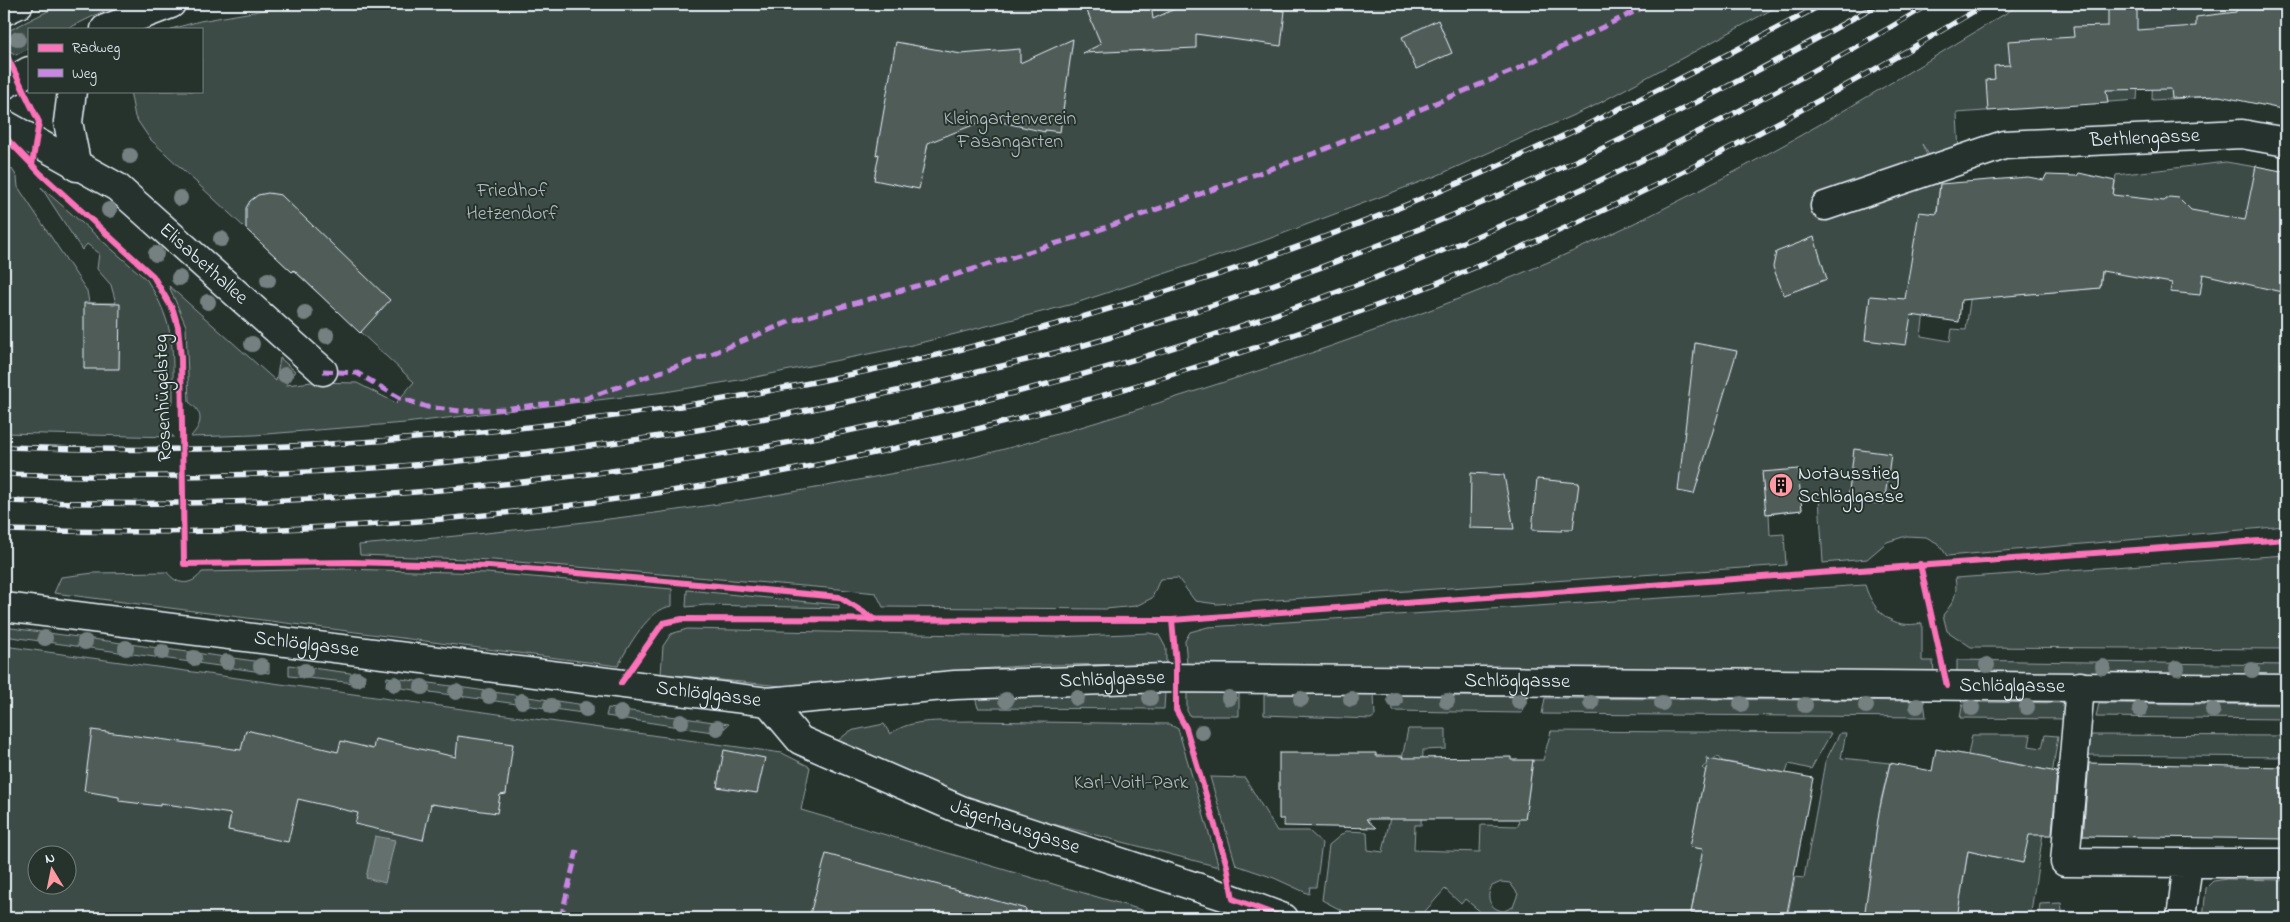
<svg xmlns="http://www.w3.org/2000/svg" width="2290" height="922" font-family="'Indie Flower',sans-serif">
<rect width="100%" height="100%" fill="#26332d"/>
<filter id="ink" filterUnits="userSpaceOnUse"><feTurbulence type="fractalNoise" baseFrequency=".02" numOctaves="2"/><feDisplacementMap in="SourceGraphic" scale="10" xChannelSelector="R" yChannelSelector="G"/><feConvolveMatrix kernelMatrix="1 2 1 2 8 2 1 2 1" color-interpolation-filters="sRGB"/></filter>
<g filter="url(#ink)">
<g fill="#3e4b47" stroke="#939ea0" fill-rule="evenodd">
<polygon points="62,4 118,4 67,29 29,29 29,48 16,55 7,49 4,33"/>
<path d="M300,4H1782L1594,106L1436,176L1263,241L1073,304L912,345L751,378L665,392L405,423L254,435L190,437C203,424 204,413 189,402L186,326L169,286L276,381L280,358L295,371L286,385L312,382L357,383L396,403L414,382L294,271L292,272L150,139L135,117L130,91H201V29H171L200,21Z"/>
<path d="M2021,4H2259L2245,95L2152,100L2153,59H2140L2137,100L1957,113L1959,154L1931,158L1922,144L1940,184L1921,336L1950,341L1952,329L1966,330L1973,278L2014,295L2100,288L2116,175L2226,162L2286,172V526L1947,556L1939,544L1926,537L1906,536L1887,542L1867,559L1823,563L1819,497L1801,498L1802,510L1769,514L1770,535L1784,534L1786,565L1217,604L1195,601L1178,578L1160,579L1152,598L1136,606L1106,609L883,607L876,593L839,589L493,560L360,555L359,545C530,530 701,511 869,478C904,471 940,465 974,457C1057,436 1139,409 1221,383C1367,336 1513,282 1651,215C1779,152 1900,78 2021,4Z"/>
<path d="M4,167L12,169L17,177L18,187L87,291L89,303H116L111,285L97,269L99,253L87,244L82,250L41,187L147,280C176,326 173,350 173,402C160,413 160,427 174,437L4,433Z"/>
<path d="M2286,555V649L1971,647L1947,631L1943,615C1954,602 1958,594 1955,578Z"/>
<path d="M344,569L486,573L672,589V606C649,608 627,648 618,666L54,593L61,577L94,573L167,572C177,586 192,586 202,572Z"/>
<path d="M1865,585C1873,612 1893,630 1922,623V661H1933L1934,672L1187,664L1185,641L1190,632L1208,627Z"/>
<polygon points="687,590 839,605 839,608 706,605 686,607"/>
<polygon points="4,627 269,663 269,673 4,636"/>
<polygon points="687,629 1057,637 1149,633 1159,635 1166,648 1166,664 1037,665 935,672 849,682 781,686 661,674 663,646 671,634"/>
<path d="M4,646L782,753L810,767L801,810L1169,918H4ZM38,854H68V884H38Z"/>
<polygon points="1957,660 2286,665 2286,676 1957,672"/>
<polygon points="289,665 365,675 364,684 289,676"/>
<polygon points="387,677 592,706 590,714 386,686"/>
<polygon points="1165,692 1164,709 978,708 975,697"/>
<polygon points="1239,692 1239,716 1190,716 1187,711 1187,693"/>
<polygon points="1374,694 1375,716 1371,719 1264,715 1264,695"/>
<polygon points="1392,695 1525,697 1522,713 1393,711"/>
<polygon points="1545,698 1924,701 1926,717 1542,714"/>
<polygon points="1963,702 2073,703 2070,719 1960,718"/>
<polygon points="2099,703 2286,705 2286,719 2096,717"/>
<polygon points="608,708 729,724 719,733 606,716"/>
<path d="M971,721L1169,724L1178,729L1219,867L995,809L891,771L836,742L850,731L884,724L890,734C913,717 945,722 971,721Z"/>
<path d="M1408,729H1446V749L1423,750L1421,825H1415L1414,850L1480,852L1481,825L1518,826L1519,818H1525L1533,760H1543L1551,731L1831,733L1811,769L1789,764L1786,773L1722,761L1719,757L1711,760L1706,757L1707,764L1702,768L1706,771L1691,847L1708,850L1699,872L1691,912L1705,915L1704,918H1508L1502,914L1498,918L1491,916L1488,918L1465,899L1461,904L1445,889L1419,918H1356L1322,900L1329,845L1346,831L1367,832L1368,850L1383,852ZM1501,882L1510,883L1518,894L1513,907L1504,911C1490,910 1485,897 1492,886Z"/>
<polygon points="1840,733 1846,733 1841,758 1890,763 1881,800 1870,875 1878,876 1870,918 1831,911 1829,918 1787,918 1795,877 1804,878 1825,762"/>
<polygon points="1972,735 2031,735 2029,746 2042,748 2045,735 2058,736 2030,918 1957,918 1968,851 2022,863 2042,769 2006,762 2004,772 1968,755"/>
<polygon points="2091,735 2286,736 2286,757 2088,755"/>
<polygon points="1210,777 1245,778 1277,831 1309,831 1322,843 1316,887 1310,887 1309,894 1274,878 1236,865"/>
<polygon points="2227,879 2286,880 2286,918 2203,918 2206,888 2213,881"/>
<polygon points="2061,903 2063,918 2038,918 2040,904"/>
</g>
<polygon fill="#636f6d" stroke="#98a3a5" points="375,836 395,840 385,883 366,878"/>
<g fill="#505c59" stroke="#e8f1f8">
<polygon points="1084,4 1151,4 1153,19 1185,4 1232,4 1285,11 1281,46 1196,34 1196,48 1083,53 1101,44"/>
<polygon points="2108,4 2137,4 2137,30 2196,26 2196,17 2236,12 2237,4 2262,4 2286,9 2286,110 2219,96 2172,98 2171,89 2106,90 2108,103 1988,111 1986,80 1995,79 1994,66 2010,65 2008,41 2074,37 2073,27 2108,26"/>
<polygon points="1438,20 1452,53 1416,69 1402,37"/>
<polygon points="1073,39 1060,132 1045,130 1045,132 988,119 928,143 919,189 874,180 879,154 876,155 896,42 961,54 1020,49 1020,63"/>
<polygon points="2256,166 2286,172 2286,293 2203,274 2200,295 2170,292 2172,283 2102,271 2100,288 1961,300 1959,322 1911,315 1906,345 1865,340 1870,296 1905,299 1919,212 1937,214 1940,184 2028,177 2044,180 2046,175 2077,176 2079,173 2115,181 2113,195 2164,201 2169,197 2179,198 2191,210 2245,220"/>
<polygon points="268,193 281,195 390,300 360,333 294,270 292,272 246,229 246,208 250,201 258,195"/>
<polygon points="1814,237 1827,279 1784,295 1773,267 1776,252"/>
<polygon points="84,303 120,304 119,369 84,369"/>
<polygon points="1695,343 1737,351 1694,494 1678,491"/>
<polygon points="1854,449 1891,454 1884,504 1848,500"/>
<polygon points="1798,469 1802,510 1766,514 1762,472"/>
<polygon points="1471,473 1504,475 1514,529 1470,528"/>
<polygon points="1537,479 1579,483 1573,529 1563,529 1562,531 1532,530"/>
<polygon points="92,730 241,750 246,730 338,752 341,741 373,749 375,739 456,757 458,736 513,744 506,794 500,795 497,813 431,804 423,840 355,824 358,813 298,799 288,842 228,830 231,814 160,803 160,806 119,801 119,797 84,791"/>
<polygon points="1936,749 2057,772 2052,835 2029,835 2023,863 1968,851 1957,918 1864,918 1879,812 1890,763 1932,771"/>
<polygon points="724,750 765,758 757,793 717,787"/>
<polygon points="1279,753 1376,753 1376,756 1403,756 1402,758 1511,757 1511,760 1533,760 1525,819 1366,819 1376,828 1284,826 1284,819 1279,819"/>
<polygon points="1708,759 1813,778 1786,918 1721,918 1691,913 1703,849 1690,847"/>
<polygon points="2089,763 2286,767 2286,839 2083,836"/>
<polygon points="826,854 1026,909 1025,918 809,918"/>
</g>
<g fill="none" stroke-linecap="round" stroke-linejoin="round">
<g stroke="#e8f1f8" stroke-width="31">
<g id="minor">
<polyline points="72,91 68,122 77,167"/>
<path id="s1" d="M4,124L117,187L323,371"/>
<path id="s2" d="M1825,206L2004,145L2242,134L2286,142"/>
<path id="s3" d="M4,607L768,702L955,685L1165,678L2286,689"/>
<polyline points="2080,686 2065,862 2188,863 2181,918"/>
<path id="s4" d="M768,702L800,740L961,810L1233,899L1284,918"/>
<polyline points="2188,863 2286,863"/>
</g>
</g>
<g stroke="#e8f1f8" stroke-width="31">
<g id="major">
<polyline points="4,11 19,4"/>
<polyline points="105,29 171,4"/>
<polyline points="4,85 29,71"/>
</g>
</g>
<use href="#minor" stroke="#26332d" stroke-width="28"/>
<use href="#major" stroke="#26332d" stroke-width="28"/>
<g stroke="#e8f1f8" stroke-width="5.5">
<g id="rail">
<path d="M4,447C481,465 968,384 1411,203C1553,145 1688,76 1823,4"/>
<path d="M4,474C329,486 654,452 969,374C1004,365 1040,357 1074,348C1356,268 1625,150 1878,4"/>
<path d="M4,501C460,518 940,444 1367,281C1563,205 1750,111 1930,4"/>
<path d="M4,530C157,534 311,532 464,517C738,491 1009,432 1269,343C1325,324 1382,305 1437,283C1627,206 1811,110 1986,4"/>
</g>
</g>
<use href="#rail" stroke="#26332d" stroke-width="4" stroke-dasharray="11" stroke-linecap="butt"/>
<g stroke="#c787e3" stroke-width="5" stroke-dasharray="10 5" stroke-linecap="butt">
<polyline points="323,371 357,373 400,398 427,407 460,411 504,409 584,399 711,354 791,321 938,280 1093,232 1318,152 1517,69 1650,4"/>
<polyline points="561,918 577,850"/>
</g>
<g stroke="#26332d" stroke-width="9">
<g id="cycleway">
<polyline points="4,50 39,122 32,165"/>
<polyline points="4,136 41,174 153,276 173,310 178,327 181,358 184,564 352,562 489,566 589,574 839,597 874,619"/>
<polyline points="1920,564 1947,686"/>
<polyline points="1172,620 1176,664 1176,710 1186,728 1227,866 1233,899 1284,918"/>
<polyline points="621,683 663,623 682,619 1172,620 2286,539"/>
</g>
</g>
<use href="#cycleway" stroke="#fb73b8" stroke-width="6"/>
</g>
<g fill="#758080">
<circle cx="18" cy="39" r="8"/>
<circle cx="130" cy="156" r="8"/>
<circle cx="180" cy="198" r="8"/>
<circle cx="109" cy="210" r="8"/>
<circle cx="221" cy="239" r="8"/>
<circle cx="156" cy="254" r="8"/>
<circle cx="179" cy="278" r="8"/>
<circle cx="268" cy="280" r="8"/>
<circle cx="208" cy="302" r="8"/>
<circle cx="305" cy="313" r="8"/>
<circle cx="327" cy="336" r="8"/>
<circle cx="252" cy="344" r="8"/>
<circle cx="285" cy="375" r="8"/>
<circle cx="45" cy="638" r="8"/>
<circle cx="85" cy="642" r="8"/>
<circle cx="126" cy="648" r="8"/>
<circle cx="162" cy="652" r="8"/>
<circle cx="194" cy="658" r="8"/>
<circle cx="227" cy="662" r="8"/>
<circle cx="1987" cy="665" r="8"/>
<circle cx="261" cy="666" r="8"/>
<circle cx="2103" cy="667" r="8"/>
<circle cx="2177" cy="668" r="8"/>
<circle cx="2252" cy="670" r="8"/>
<circle cx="305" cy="671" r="8"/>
<circle cx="357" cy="679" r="8"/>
<circle cx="395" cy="684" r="8"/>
<circle cx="422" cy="687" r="8"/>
<circle cx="456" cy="692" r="8"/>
<circle cx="489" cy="696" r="8"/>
<circle cx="1077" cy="698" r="8"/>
<circle cx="1150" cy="698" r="8"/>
<circle cx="1229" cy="698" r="8"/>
<circle cx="1301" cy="699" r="8"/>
<circle cx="1351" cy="699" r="8"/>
<circle cx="1006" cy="700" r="8"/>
<circle cx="1395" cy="700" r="8"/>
<circle cx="522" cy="701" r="8"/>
<circle cx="1447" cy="701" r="8"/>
<circle cx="1519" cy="701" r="8"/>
<circle cx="1591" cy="703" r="8"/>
<circle cx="1662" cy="703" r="8"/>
<circle cx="1741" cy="704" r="8"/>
<circle cx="1805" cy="705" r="8"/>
<circle cx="551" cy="706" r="8"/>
<circle cx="1866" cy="706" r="8"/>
<circle cx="1917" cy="706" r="8"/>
<circle cx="2027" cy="707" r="8"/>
<circle cx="1972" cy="708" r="8"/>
<circle cx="586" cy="709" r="8"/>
<circle cx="2140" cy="709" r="8"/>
<circle cx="2213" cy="710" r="8"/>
<circle cx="621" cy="713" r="8"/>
<circle cx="681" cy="722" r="8"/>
<circle cx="717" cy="728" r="8"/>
<circle cx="1202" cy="732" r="8"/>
</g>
</g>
<defs>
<g id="building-disc" transform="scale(1.25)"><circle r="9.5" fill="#ff9aa2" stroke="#26332d"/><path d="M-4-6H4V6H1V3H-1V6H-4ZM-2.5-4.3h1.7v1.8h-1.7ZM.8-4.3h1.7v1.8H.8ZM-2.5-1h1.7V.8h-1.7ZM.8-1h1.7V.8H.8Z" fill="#111"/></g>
</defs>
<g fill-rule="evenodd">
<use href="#building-disc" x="1781" y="485"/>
</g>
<g text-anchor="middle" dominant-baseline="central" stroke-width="4" stroke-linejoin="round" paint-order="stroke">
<g font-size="20" fill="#b5bfc3" stroke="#26332d">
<text x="1010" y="119">Kleingartenverein<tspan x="1010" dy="23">Fasangarten</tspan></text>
<text x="512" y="191">Friedhof<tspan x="512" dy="23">Hetzendorf</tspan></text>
<text x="1131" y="783">Karl-Voitl-Park</text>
</g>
<g font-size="20" fill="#e8f1f8" stroke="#26332d">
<text stroke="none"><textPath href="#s2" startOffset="330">Bethlengasse</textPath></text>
<text stroke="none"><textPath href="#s1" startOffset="245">Elisabethallee</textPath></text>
<text transform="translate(164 398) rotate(-92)">Rosenhügelsteg</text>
<text stroke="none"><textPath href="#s3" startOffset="305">Schlöglgasse</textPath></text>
<text stroke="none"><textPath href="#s3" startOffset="1115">Schlöglgasse</textPath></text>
<text stroke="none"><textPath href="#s3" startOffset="1520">Schlöglgasse</textPath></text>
<text stroke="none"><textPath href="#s3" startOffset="2015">Schlöglgasse</textPath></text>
<text stroke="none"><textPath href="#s3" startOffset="710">Schlöglgasse</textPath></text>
<text stroke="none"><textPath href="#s4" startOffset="282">Jägerhausgasse</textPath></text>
</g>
<g font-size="20" fill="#e8f1f8" stroke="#26332d" text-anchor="start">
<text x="1798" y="474">Notausstieg<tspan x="1798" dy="23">Schlöglgasse</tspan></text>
</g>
</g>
<rect width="2290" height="922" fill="none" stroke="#26332d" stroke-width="20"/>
<rect x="10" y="10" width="2270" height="902" fill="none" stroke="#e8f1f8" stroke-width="2" filter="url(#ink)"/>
<rect x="28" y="28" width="175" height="65" fill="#26332d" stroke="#747f7e"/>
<rect x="38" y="44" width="25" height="8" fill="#fb73b8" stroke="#747f7e"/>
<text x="72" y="52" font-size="15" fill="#e8f1f8">Radweg</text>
<rect x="38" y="69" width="25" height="8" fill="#c787e3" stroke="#747f7e"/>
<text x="72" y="78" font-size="15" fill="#e8f1f8">Weg</text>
<g transform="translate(52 870) rotate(350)"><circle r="24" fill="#26332d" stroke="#747f7e"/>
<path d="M0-4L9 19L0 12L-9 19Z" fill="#ff9aa2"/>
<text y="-8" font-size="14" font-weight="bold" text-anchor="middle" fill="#e8f1f8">N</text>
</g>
</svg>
